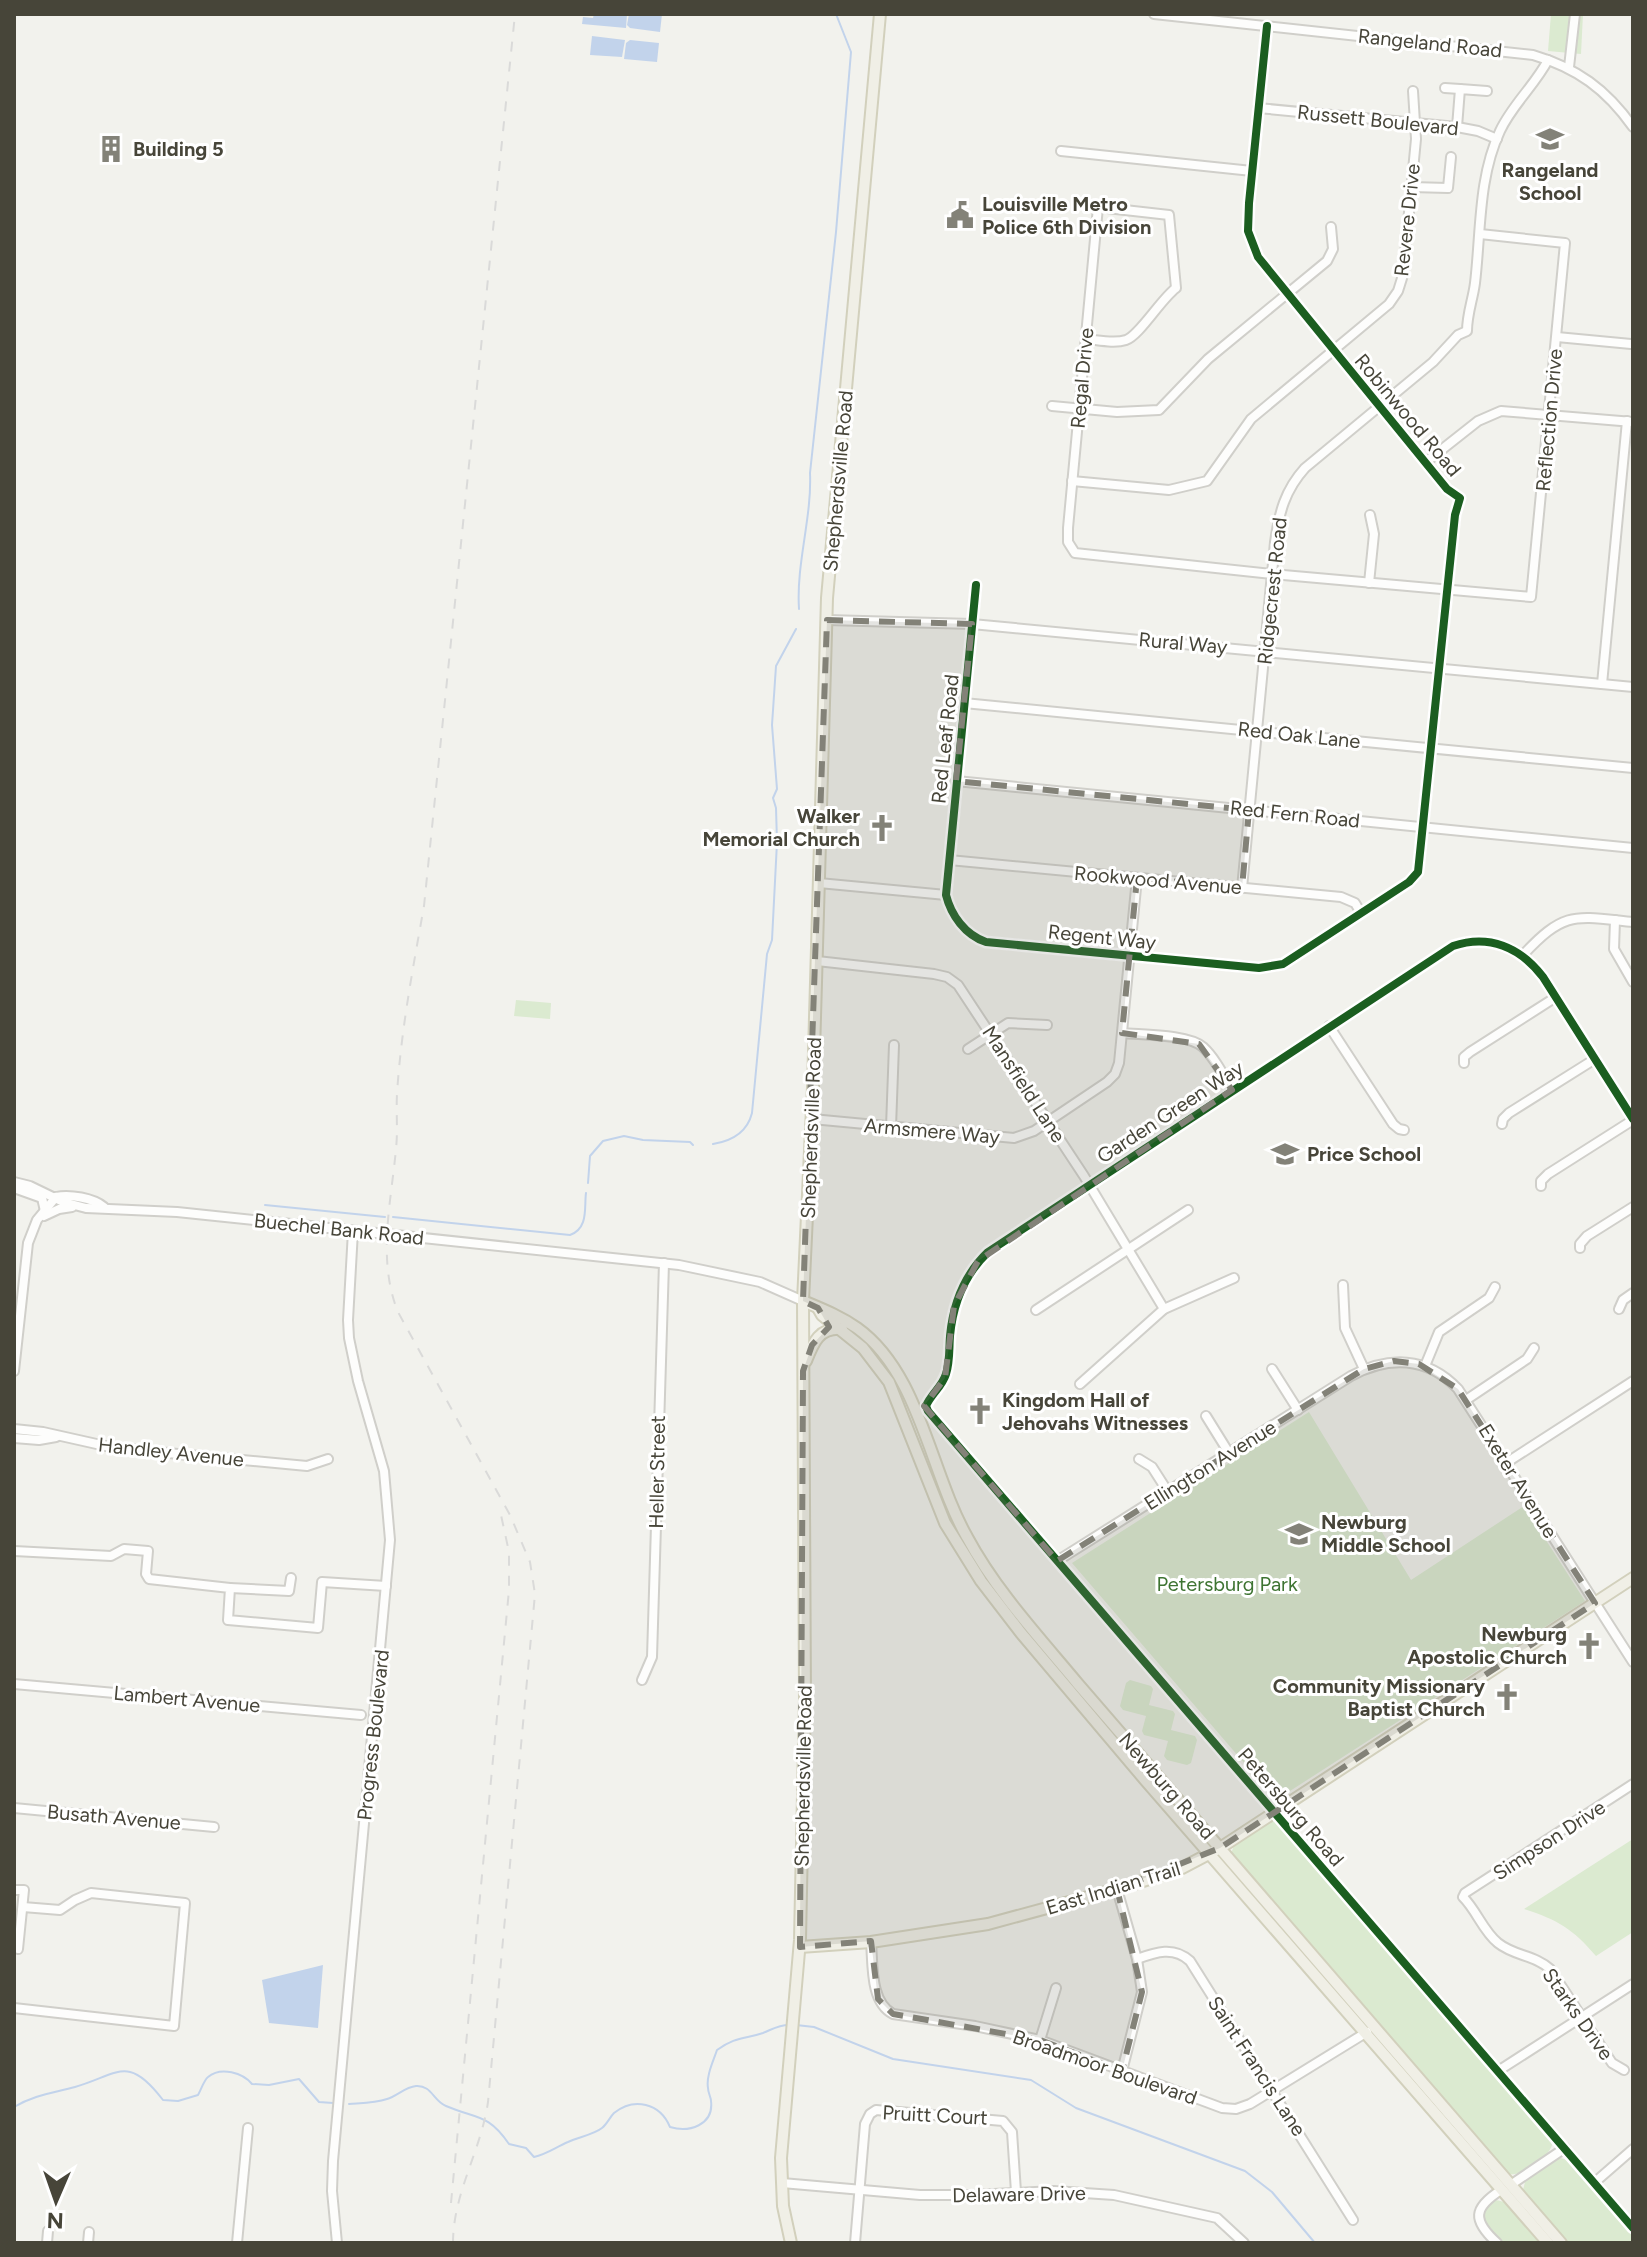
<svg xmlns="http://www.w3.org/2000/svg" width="1647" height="2257" font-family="Figtree,sans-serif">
<rect width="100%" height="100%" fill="#f2f2ed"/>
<g fill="#dbead0">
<polygon points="1551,14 1583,14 1581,54 1548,51"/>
<polygon points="516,1000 551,1003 550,1019 514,1016"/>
<polygon points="1309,1412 1411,1580 1524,1506 1585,1601 1276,1800 1072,1563"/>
<polygon points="1130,1680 1151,1686 1153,1689 1149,1705 1173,1711 1175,1714 1171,1730 1195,1736 1197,1740 1191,1763 1187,1765 1167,1760 1164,1756 1168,1741 1144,1735 1142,1731 1146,1716 1123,1710 1120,1706 1126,1683"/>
<path d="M1270,1822H1276L1550,2139L1552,2145C1549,2156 1527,2173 1515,2174C1509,2175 1508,2173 1503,2169L1231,1854L1234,1845Z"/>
<path d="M1633,1839V1932L1596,1956C1573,1929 1558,1920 1524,1909Z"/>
<polygon points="1561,2158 1569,2161 1633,2235 1633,2243 1567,2243 1527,2198 1523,2190 1526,2178 1555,2159"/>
<path d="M1493,2200C1514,2199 1531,2228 1543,2243H1503C1490,2229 1474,2217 1493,2200Z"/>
</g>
<g fill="#c2d3eb">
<polygon points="594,14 627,14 626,28 582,24 583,17 593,18"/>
<polygon points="629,14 662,14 660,32 630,28 627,25"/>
<polygon points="592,36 625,40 622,57 590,55"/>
<polygon points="630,40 659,43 657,62 624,59 626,43"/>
<polygon points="323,1965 318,2028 269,2023 262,1980"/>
</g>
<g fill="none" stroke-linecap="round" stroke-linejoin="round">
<g stroke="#c2d3eb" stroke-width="2">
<path d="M799,609C796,563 812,518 810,473L836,232L851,52L836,14"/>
<path d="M713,1144C732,1141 747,1133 752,1113L767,954L772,940L777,842L776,808L773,798L777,789L772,725L776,666L796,629"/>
<polyline points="588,1183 590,1156 603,1141 624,1136 643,1140 690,1142 693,1145"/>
<polyline points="265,1205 385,1217"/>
<path d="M393,1217L570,1235C589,1228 584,1207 586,1193"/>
<polyline points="796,2025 814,2027 893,2059 1031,2080 1076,2108 1245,2171 1272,2192 1315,2243"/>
<path d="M349,2104C362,2103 375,2103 387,2099C397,2096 405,2087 416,2086C432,2085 433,2101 446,2106C476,2119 488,2113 509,2144L526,2148L534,2157C547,2154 556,2147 568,2142C578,2137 593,2135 602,2128C607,2124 610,2117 614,2113C634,2097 660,2103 670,2127C689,2133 714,2125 711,2101C711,2097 708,2093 708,2088C706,2076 713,2062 717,2050C735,2037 744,2039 763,2033C773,2029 778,2025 789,2025"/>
<path d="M14,2107C34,2095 53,2093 75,2087C119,2074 128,2054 163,2100L178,2101L198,2095C201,2090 204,2080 208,2077C221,2066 243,2073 252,2084L269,2085L299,2079L319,2102L333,2103"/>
</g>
<g stroke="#d0cfca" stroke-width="12">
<g id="minor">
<path d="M1154,14L1533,55C1577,68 1606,89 1633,127"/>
<polyline points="1569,67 1575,14"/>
<polyline points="1445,88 1460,89"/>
<polyline points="1258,108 1457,127 1478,131 1497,139"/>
<polyline points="1457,127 1460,89 1487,91"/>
<polyline points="1061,151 1252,171"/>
<polyline points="1411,187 1448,188 1451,157"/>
<polyline points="1557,337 1631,344"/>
<path d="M1086,339C1098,340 1114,344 1126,340C1139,336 1161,299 1176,288L1169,215L1098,207L1068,528V542L1075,553L1272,574L1531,597L1565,243L1480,234"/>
<polyline points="1052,406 1117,412 1159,410 1208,359 1327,261 1333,249 1331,227"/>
<polyline points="1426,462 1478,421 1501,411 1633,422"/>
<polyline points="1072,481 1169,490 1207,481 1251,419 1389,304 1398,291 1403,275 1416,139 1413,91"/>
<polyline points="1369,583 1374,534 1370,515"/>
<path d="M976,585L946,895C951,915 965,935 986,942L1259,968L1283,964L1409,882L1418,872L1455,515L1460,498L1447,489L1258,257L1248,231L1249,203L1267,26"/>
<polyline points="827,620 972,624 1633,687"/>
<polyline points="1602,684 1627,421"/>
<polyline points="964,703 1633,768"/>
<polyline points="956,781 1633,848"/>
<polyline points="949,860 1341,897 1355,903 1361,913"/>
<polyline points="819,883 946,895"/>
<path d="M1242,888L1275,542C1279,513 1285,490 1305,468L1433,362L1458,335L1467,331C1467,314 1473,299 1475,283C1481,233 1478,178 1500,131C1512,105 1535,85 1548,60"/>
<polyline points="1615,920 1614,949 1633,982"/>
<path d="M1523,955C1565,910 1575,916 1633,922"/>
<polyline points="817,961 934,974 947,977 958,985 1084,1176 1164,1309"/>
<polyline points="1329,1026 1393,1124 1399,1129 1404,1130"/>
<path d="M1122,1033C1142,1035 1188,1034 1203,1047C1215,1058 1224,1076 1232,1090"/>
<polyline points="968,1049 1008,1023 1047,1025"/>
<polyline points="1464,1063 1464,1057 1470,1052 1556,997"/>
<polyline points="812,1119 1014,1138 1034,1131 1107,1082 1115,1074 1119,1063 1137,878"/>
<path d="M1633,1119L1543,977C1520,947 1489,934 1453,946L988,1252C964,1275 953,1304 950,1336C949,1349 950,1362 946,1374C942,1387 931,1394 926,1406L928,1411L1633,2228"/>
<polyline points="1502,1124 1503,1119 1509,1113 1595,1059"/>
<polyline points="891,1127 894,1045"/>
<polyline points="14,1182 30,1186 63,1202 86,1208 177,1212 679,1265 760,1282 803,1301"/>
<polyline points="1541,1186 1541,1181 1548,1174 1633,1120"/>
<polyline points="14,1188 42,1198 45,1211"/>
<path d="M56,1197C70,1194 93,1198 104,1207"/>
<polyline points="44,1216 59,1209 72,1207"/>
<polyline points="1580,1248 1580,1244 1587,1236 1633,1207"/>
<polyline points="1343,1285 1345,1328 1364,1369"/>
<polyline points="1619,1309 1623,1300 1633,1293"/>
<polyline points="1036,1310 1188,1210"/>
<polyline points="1425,1366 1439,1332 1489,1298 1495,1287"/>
<polyline points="1272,1369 1298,1410"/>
<polyline points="14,1371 28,1243 37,1220 56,1197"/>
<polyline points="1080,1384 1164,1309 1234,1278"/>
<polyline points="1466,1400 1527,1359 1534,1348"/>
<polyline points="1206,1416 1229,1453"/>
<polyline points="14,1429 43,1432 110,1447 178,1454 307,1466 328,1459"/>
<polyline points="14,1438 39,1440 56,1437"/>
<polyline points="1139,1459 1152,1467 1168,1492"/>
<polyline points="1506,1463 1633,1381"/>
<polyline points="14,1551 111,1556 124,1549 148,1551 146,1574 149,1579 230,1588 228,1620 318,1628 322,1582 386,1586"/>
<path d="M1057,1561L1351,1376C1388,1356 1427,1356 1458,1389L1633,1662"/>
<polyline points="230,1588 289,1591 291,1578"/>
<polyline points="642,1680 652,1657 664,1263"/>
<polyline points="14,1684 361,1715"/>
<polyline points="14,1808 214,1827"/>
<polyline points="1117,1889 1137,1959 1142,1992 1122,2071"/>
<polyline points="14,1890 24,1890 18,1949"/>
<path d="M871,1942C873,1965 870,2002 893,2014L975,2026L1040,2040L1222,2108L1236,2109L1250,2104L1367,2032"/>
<path d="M1137,1959C1156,1952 1174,1946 1190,1961L1353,2220"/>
<polyline points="14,2008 174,2026 185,1903 91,1893 75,1900 60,1910 23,1907"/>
<polyline points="1040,2040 1056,1988"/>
<path d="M1624,2070L1612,2063L1550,1969C1535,1955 1514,1956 1498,1943C1483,1931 1477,1911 1463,1897L1465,1893L1633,1784"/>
<polyline points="1498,2071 1633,1984"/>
<polyline points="782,2183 920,2195 974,2195 1054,2191 1114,2195 1217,2218 1244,2243"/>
<polyline points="1594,2183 1633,2149"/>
<polyline points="1512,2184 1565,2148"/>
<polyline points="47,2243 48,2231"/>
<polyline points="88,2243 89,2232"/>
<polyline points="237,2243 248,2128"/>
<polyline points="337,2243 332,2191 333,2161 390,1540 384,1471 358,1381 349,1338 348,1320 353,1231"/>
<polyline points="855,2243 865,2124 870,2114 876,2110 1003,2121 1012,2132 1016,2192"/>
<path d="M1497,2243C1472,2220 1473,2208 1501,2190"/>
</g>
</g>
<g stroke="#d2d0bc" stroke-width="14">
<g id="major">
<path d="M803,1301C822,1309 840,1316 857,1328C920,1373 930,1472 967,1537C996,1591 1039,1637 1078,1684L1561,2243"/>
<polyline points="818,1308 822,1315 863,1348 889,1382 945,1523 981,1581 1021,1633 1146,1781 1548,2243"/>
<path d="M806,1361C813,1343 819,1327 842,1329"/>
<polyline points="800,1947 871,1942 988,1924 1128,1886 1182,1868 1220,1848 1633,1578"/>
<polyline points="791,2243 783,2206 781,2158 800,1940 805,1699 803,1301 813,1087 827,598 880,14"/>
</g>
</g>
<use href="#minor" stroke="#fdfdfc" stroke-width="8"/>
<use href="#major" stroke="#f0efe6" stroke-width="10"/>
<g stroke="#dadad9" stroke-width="2" stroke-dasharray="10 10" stroke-linecap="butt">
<polyline points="451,2203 509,1590 509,1552 501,1515"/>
<path d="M453,2243C453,2193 481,2151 488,2102L535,1594L530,1562L510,1515L398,1312C377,1260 391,1203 396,1149C398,1130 396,1112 397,1094C401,1030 413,968 424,906L515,14"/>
</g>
<g stroke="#fff" stroke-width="13">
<g id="cycleway">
<path d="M976,585L946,895C951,915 965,935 986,942L1259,968L1283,964L1409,882L1418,872L1455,515L1460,498L1447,489L1258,257L1248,231L1249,203L1267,26"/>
<path d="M1633,1119L1543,977C1520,947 1489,934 1453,946L988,1252C964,1275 953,1304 950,1336C949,1349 950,1362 946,1374C942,1387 931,1394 926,1406L928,1411L1633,2228"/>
</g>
</g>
<use href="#cycleway" stroke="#1b5e20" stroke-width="8"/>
</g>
<path fill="#838278" fill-opacity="0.2" stroke="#838278" stroke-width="6" stroke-dasharray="16 10" stroke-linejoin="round" d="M827,620L972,624L956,781L1249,810L1242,888L1137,878L1122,1033L1199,1044L1232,1090L978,1261L954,1306L945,1378L924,1406L1057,1561L1364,1369L1394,1361L1419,1364L1458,1389L1595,1603L1220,1848L1117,1889L1142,1992L1122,2071L1040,2040L893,2014L878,1999L871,1941L800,1947L803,1371L812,1345L829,1327L818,1308L803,1301Z"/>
<defs>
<g id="school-bare" transform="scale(2.16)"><path d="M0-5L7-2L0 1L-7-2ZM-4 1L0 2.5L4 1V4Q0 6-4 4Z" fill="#838278" stroke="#fff" stroke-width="2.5" paint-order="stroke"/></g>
<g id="building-bare" transform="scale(2.16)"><path d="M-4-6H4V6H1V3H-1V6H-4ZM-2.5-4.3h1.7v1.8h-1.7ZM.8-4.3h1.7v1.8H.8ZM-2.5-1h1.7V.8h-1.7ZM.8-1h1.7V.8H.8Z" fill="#838278" stroke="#fff" stroke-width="2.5" paint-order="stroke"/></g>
<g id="civic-bare" transform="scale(2.16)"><path d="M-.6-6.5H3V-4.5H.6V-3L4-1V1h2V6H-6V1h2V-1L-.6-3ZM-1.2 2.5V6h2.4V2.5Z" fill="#838278" stroke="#fff" stroke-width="2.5" paint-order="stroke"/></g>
<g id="church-bare" transform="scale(2.16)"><path d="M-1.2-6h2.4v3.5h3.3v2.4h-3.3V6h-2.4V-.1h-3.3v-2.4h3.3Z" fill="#838278" stroke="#fff" stroke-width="2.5" paint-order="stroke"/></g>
</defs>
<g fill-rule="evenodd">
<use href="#school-bare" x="1550" y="139"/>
<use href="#building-bare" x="111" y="149"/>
<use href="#civic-bare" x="960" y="215"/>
<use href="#church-bare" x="882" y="828"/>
<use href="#school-bare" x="1285" y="1154"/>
<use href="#church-bare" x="980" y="1411"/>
<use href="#school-bare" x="1299" y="1534"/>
<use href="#church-bare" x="1589" y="1646"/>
<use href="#church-bare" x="1507" y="1697"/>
</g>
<g text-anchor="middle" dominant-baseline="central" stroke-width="6" stroke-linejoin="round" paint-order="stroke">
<g font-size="20" fill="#474539" stroke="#fff">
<text transform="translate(1430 43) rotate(6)">Rangeland Road</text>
<text transform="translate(1378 120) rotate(6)">Russett Boulevard</text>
<text transform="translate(1407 220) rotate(-84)">Revere Drive</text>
<text transform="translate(1082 378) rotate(-85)">Regal Drive</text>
<text transform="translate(1408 415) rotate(50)">Robinwood Road</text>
<text transform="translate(1549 420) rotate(-85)">Reflection Drive</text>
<text transform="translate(838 481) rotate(-85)">Shepherdsville Road</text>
<text transform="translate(1272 591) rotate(-84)">Ridgecrest Road</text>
<text transform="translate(1183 643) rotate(5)">Rural Way</text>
<text transform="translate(1299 735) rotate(6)">Red Oak Lane</text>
<text transform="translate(945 739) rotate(-84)">Red Leaf Road</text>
<text transform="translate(1295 814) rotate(6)">Red Fern Road</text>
<text transform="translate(1158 880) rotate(5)">Rookwood Avenue</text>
<text transform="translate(1102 937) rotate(6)">Regent Way</text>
<text transform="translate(1024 1084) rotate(57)">Mansfield Lane</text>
<text transform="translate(1170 1112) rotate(-33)">Garden Green Way</text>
<text transform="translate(811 1128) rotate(-88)">Shepherdsville Road</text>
<text transform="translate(932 1131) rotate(5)">Armsmere Way</text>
<text transform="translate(339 1229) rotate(6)">Buechel Bank Road</text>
<text transform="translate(171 1452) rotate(6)">Handley Avenue</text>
<text transform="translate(1210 1465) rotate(-32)">Ellington Avenue</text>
<text transform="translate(657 1472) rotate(-89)">Heller Street</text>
<text transform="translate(1518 1481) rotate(58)">Exeter Avenue</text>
<text transform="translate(187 1699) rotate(5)">Lambert Avenue</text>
<text transform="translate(373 1735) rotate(-84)">Progress Boulevard</text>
<text transform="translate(803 1776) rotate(-89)">Shepherdsville Road</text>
<text transform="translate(1167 1786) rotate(49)">Newburg Road</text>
<text transform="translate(1291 1807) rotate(49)">Petersburg Road</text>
<text transform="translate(114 1817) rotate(5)">Busath Avenue</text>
<text transform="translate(1549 1840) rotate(-33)">Simpson Drive</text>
<text transform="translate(1113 1888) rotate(-17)">East Indian Trail</text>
<text transform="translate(1578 2014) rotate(55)">Starks Drive</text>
<text transform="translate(1257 2066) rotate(57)">Saint Francis Lane</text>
<text transform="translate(1105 2067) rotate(19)">Broadmoor Boulevard</text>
<text transform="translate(935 2115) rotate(3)">Pruitt Court</text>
<text transform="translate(1019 2194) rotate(-1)">Delaware Drive</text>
</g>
<g font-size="20" font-weight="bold" fill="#474539" stroke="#fff" text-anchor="start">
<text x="133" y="149">Building 5</text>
<text x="1550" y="170" text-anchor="middle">Rangeland<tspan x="1550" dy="23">School</tspan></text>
<text x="982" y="204">Louisville Metro<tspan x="982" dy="23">Police 6th Division</tspan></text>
<text x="860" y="816" text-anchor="end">Walker<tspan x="860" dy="23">Memorial Church</tspan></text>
<text x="1307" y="1154">Price School</text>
<text x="1002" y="1400">Kingdom Hall of<tspan x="1002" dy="23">Jehovahs Witnesses</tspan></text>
<text x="1321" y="1522">Newburg<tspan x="1321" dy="23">Middle School</tspan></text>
<text x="1567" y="1634" text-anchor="end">Newburg<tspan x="1567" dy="23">Apostolic Church</tspan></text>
<text x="1485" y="1686" text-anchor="end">Community Missionary<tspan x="1485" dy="23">Baptist Church</tspan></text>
</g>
<g font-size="20" fill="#3e7432" stroke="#fff">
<text x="1227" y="1584">Petersburg Park</text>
</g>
</g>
<rect width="1647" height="2257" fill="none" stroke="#474539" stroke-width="32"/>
<g transform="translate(56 2201) rotate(182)" stroke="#ffffff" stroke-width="6" paint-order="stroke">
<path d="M0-6L14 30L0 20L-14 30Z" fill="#474539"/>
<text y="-12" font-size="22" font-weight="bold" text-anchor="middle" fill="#474539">N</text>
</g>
</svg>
